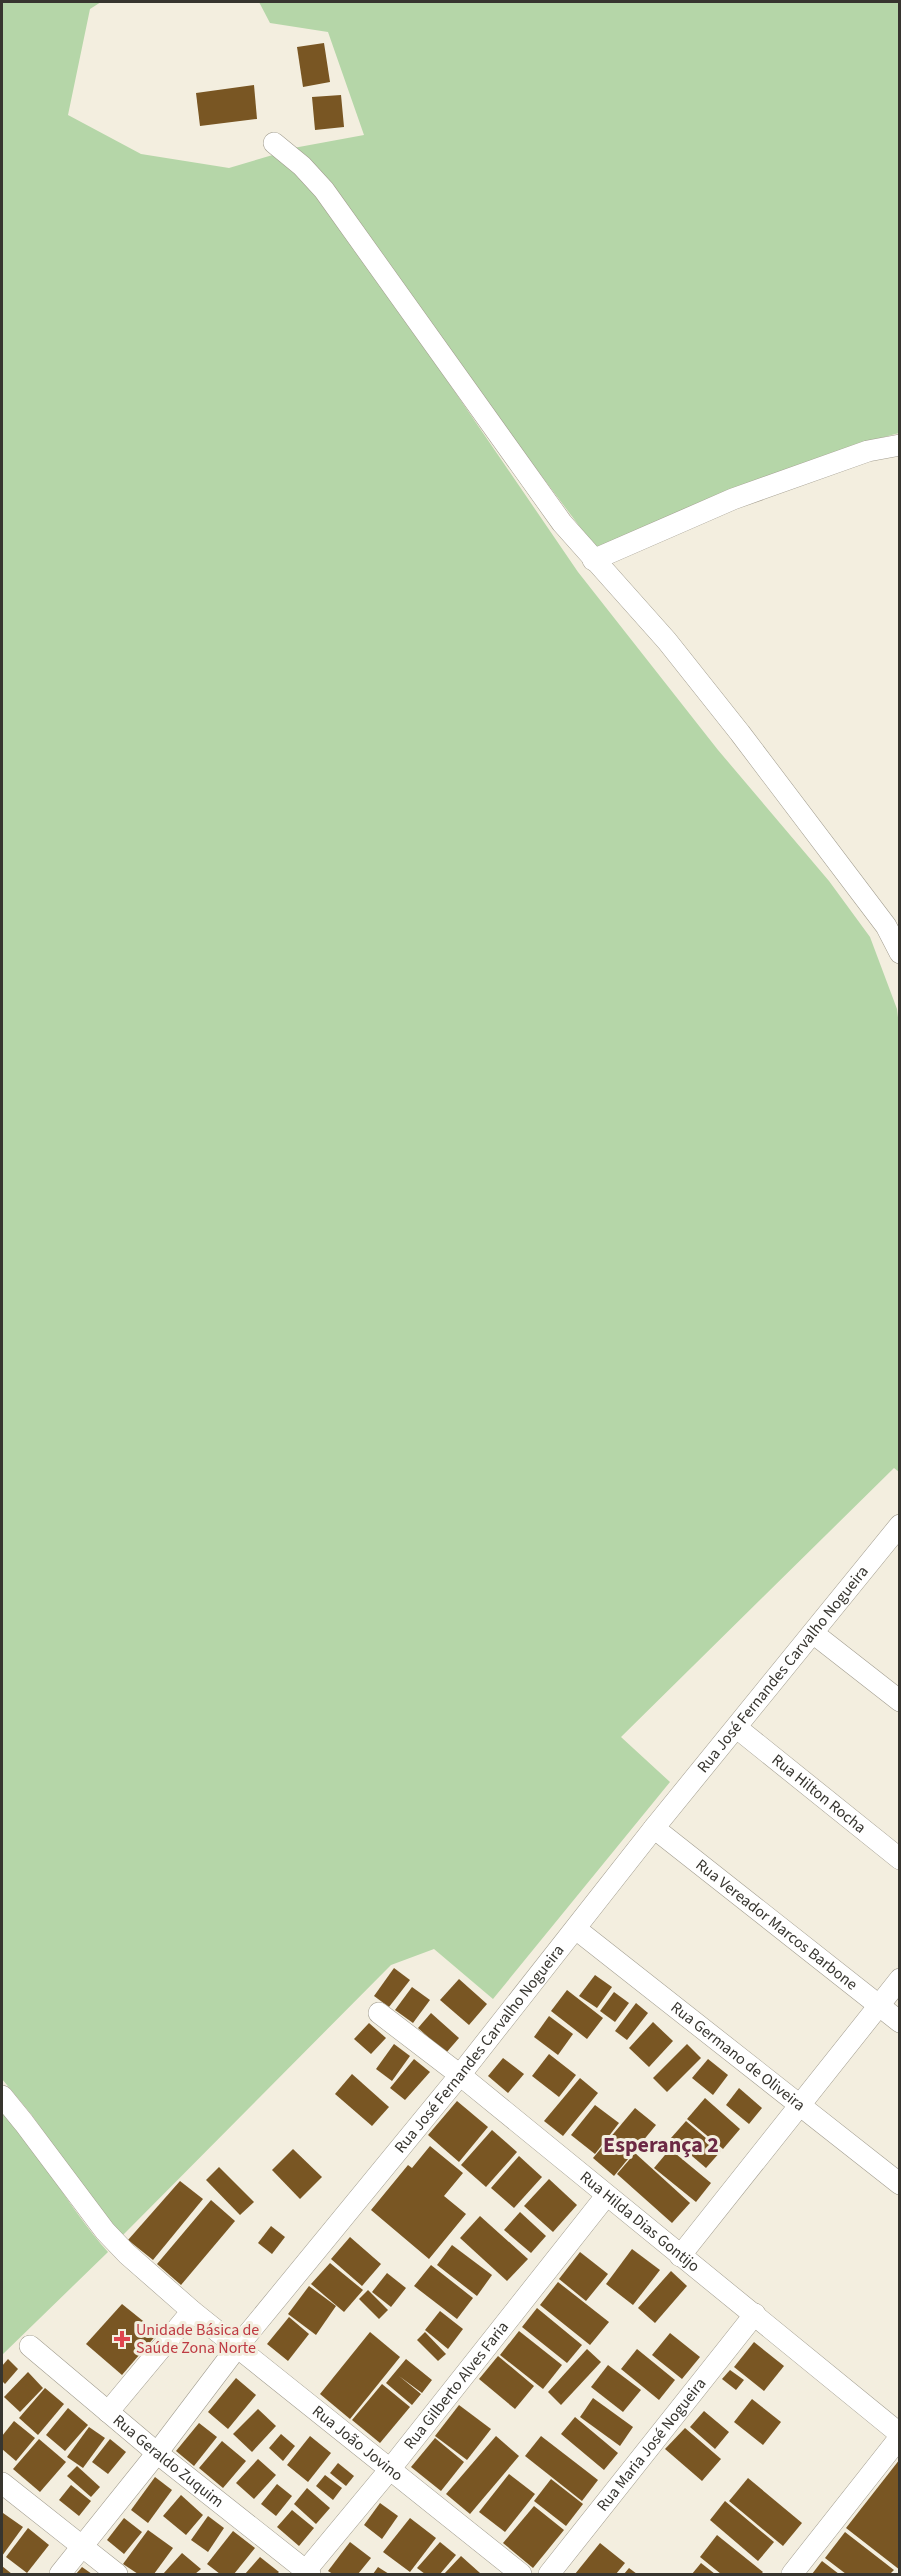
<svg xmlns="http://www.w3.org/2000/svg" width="901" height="2576" font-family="'Source Sans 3',sans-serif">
<rect width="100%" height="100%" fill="#f3eedf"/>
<g fill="#b5d6a8">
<polygon points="2,2 101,2 90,9 68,115 141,154 229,168 276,154 313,184 578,572 718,750 829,881 870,937 897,1009 899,1026 899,1472 894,1468 621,1737 670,1782 493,1999 434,1949 391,1965 120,2238 31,2114 2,2079"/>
<polygon points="259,2 899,2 899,433 859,444 598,551 319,180 288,149 364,135 328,32 270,23"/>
<path d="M2,2108C40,2153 68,2207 108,2252L2,2355Z"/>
</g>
<g fill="#795623">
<polygon points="324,43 330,82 303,87 297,47"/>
<polygon points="254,85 257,119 200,126 196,93"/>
<polygon points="341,95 344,127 315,130 312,97"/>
<polygon points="394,1968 410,1980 389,2007 374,1996"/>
<polygon points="595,1975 612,1987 597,2008 579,1996"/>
<polygon points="459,1979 487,2004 469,2025 440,2000"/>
<polygon points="412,1987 430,2000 413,2023 395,2010"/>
<polygon points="567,1990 603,2018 587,2039 551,2011"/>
<polygon points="614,1992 629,2003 615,2022 600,2011"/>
<polygon points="636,2003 648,2013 627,2040 615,2031"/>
<polygon points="431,2013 459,2038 446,2053 418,2028"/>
<polygon points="549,2016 573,2034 558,2055 534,2037"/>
<polygon points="653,2022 673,2041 649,2067 629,2048"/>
<polygon points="369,2023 386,2038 371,2054 354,2039"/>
<polygon points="394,2044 410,2056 392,2081 376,2069"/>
<polygon points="687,2044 701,2058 667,2092 653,2078"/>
<polygon points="549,2054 576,2075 559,2097 532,2076"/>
<polygon points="503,2058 524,2074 508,2093 488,2076"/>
<polygon points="414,2059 430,2072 405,2100 390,2088"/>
<polygon points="708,2059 728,2075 713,2095 692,2078"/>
<polygon points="352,2074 389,2107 372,2126 335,2094"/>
<polygon points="580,2078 598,2093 563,2136 544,2121"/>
<polygon points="739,2088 762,2108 749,2124 726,2105"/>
<polygon points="705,2098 740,2129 723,2149 687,2119"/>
<polygon points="457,2101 488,2127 459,2162 428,2135"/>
<polygon points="595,2105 619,2123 595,2154 571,2135"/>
<polygon points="635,2108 656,2125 614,2176 593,2158"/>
<polygon points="686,2121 721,2151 706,2168 671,2138"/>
<polygon points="492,2130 517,2152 486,2187 461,2165"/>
<polygon points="430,2146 463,2173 444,2196 466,2214 429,2259 371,2210 408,2165 412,2168"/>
<polygon points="293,2149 322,2177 300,2199 272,2170"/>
<polygon points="670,2149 711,2183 696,2202 654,2168"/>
<polygon points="635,2153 690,2203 672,2223 617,2174"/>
<polygon points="519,2156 542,2177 514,2208 491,2188"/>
<polygon points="219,2167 254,2202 240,2215 206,2180"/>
<polygon points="549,2179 577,2205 553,2232 524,2206"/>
<polygon points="180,2181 203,2199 153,2260 128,2240"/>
<polygon points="211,2200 235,2221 181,2285 157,2264"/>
<polygon points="520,2212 546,2236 531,2253 504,2230"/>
<polygon points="480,2216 528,2259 507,2281 460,2238"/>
<polygon points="271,2226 285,2237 272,2254 258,2243"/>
<polygon points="350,2237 381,2264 362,2286 331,2259"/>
<polygon points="452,2245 492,2275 477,2296 437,2265"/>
<polygon points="632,2249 660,2270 633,2305 606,2284"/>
<polygon points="580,2252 608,2274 586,2301 559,2279"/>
<polygon points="330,2263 363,2290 344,2312 311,2284"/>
<polygon points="431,2265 473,2298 457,2319 414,2286"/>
<polygon points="671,2271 687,2286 655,2323 638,2308"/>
<polygon points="387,2273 406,2288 391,2307 372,2292"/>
<polygon points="558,2282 609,2322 590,2345 540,2305"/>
<polygon points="309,2286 336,2306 316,2335 288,2314"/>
<polygon points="368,2290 388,2310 379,2319 359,2299"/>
<polygon points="122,2304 158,2333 122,2375 86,2344"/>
<polygon points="537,2308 582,2345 567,2363 522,2327"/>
<polygon points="440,2311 463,2329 448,2349 425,2330"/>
<polygon points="289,2317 309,2334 288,2361 267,2344"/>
<polygon points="519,2331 562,2365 543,2389 500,2355"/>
<polygon points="370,2332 400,2357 350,2419 320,2394"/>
<polygon points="425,2332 446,2354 438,2361 417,2340"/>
<polygon points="670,2333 700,2357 682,2379 652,2355"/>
<polygon points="754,2342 784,2366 764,2391 734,2367"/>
<polygon points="587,2349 601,2362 561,2405 548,2392"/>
<polygon points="637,2349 675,2380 659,2400 621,2369"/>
<polygon points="498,2356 534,2386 515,2409 479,2379"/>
<polygon points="8,2359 18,2369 5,2384 2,2381 2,2366"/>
<polygon points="406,2359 432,2380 422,2393 399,2376 421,2394 412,2405 386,2383"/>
<polygon points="608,2365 641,2390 623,2412 591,2387"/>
<polygon points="730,2370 744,2380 736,2390 722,2379"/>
<polygon points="28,2372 43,2388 20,2412 4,2397"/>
<polygon points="236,2378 256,2395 228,2429 208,2412"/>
<polygon points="382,2384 410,2407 380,2443 352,2420"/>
<polygon points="45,2388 64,2404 38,2435 19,2418"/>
<polygon points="593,2398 633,2427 620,2446 580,2417"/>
<polygon points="752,2399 781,2422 763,2445 734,2422"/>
<polygon points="459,2405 491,2429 467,2460 435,2436"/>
<polygon points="68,2408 88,2425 65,2451 46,2435"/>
<polygon points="258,2409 276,2426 252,2452 233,2434"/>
<polygon points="704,2411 729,2432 715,2449 690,2427"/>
<polygon points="575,2417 618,2453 604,2470 561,2434"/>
<polygon points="14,2421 35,2438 16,2461 2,2449 2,2436"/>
<polygon points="199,2423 217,2437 194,2466 176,2451"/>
<polygon points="89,2427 105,2438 83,2468 67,2457"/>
<polygon points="685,2428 721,2459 702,2481 665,2449"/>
<polygon points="281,2434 295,2446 283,2461 269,2448"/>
<polygon points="310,2436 331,2453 308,2482 287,2465"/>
<polygon points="496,2436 519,2456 470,2514 446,2494"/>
<polygon points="541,2436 598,2480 582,2501 525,2456"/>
<polygon points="435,2438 464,2462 441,2491 411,2467"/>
<polygon points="39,2439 66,2462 40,2492 13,2469"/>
<polygon points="110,2439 126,2452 108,2474 92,2462"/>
<polygon points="222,2441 246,2461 223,2488 199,2468"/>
<polygon points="258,2459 276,2475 254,2499 236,2483"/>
<polygon points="900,2459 900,2570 846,2528"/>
<polygon points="338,2463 354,2476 346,2486 330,2473"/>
<polygon points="77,2466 100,2487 91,2497 67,2476"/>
<polygon points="509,2474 535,2494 505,2532 479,2512"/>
<polygon points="325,2475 342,2488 333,2500 316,2486"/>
<polygon points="155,2477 172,2490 148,2523 131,2510"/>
<polygon points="748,2478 802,2523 783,2546 729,2501"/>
<polygon points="551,2479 583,2504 566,2526 534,2501"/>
<polygon points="277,2484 292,2496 276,2516 261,2504"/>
<polygon points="71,2485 91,2501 79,2516 59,2500"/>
<polygon points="307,2488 330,2508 316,2524 294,2504"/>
<polygon points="181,2495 203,2515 186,2535 163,2516"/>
<polygon points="725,2501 774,2542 758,2561 710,2520"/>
<polygon points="380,2503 398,2516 382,2539 364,2525"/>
<polygon points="534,2506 564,2530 533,2568 503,2543"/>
<polygon points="292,2510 314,2528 299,2546 277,2527"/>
<polygon points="3,2513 23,2527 2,2556 2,2515"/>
<polygon points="208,2516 224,2528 208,2552 191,2540"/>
<polygon points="124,2518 142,2532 124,2554 107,2540"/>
<polygon points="410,2518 436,2538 410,2572 383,2552"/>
<polygon points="28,2528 49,2545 27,2573 6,2557"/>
<polygon points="148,2530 173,2548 154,2574 138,2574 123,2564"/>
<polygon points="233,2531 255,2548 234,2574 220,2574 207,2564"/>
<polygon points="845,2532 894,2570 890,2574 846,2574 825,2558"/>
<polygon points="717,2535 763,2572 761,2574 721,2574 700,2557"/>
<polygon points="350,2542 371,2558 358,2574 333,2574 328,2571"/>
<polygon points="440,2542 456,2555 440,2574 425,2574 417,2568"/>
<polygon points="600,2543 625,2563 616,2574 575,2574"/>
<polygon points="182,2553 201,2569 195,2574 163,2574"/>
<polygon points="461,2556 480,2573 479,2574 444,2574"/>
<polygon points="260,2557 279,2572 277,2574 245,2574"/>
<polygon points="822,2561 839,2574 812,2574"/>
<polygon points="701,2563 715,2574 692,2574"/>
<polygon points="2,2566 12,2574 2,2574"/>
<polygon points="82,2567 92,2574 76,2574"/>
<polygon points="378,2567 389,2574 373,2574"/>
<polygon points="629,2568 637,2574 624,2574"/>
</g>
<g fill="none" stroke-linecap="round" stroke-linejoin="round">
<g stroke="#a29d8f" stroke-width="22">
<g id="street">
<polyline points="274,143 302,166 324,190 562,523 667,641 740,733 886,926 900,953"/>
<polyline points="593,560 733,499 868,451 900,445"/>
<polyline points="813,1633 900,1701"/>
<path id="s1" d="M737,1728L900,1859"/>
<path id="s2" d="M654,1828L900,2022"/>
<path id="s3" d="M576,1929L900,2184"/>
<path id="s4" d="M379,2013L460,2075L900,2434"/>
<path id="s5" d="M2,2096L24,2123L105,2231L127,2254L192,2311L521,2574"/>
<polyline points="680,2256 900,1979"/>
<path id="s6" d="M30,2346L157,2453L310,2574"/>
<polyline points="108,2412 192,2311"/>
<polyline points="2,2483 117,2574"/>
<path id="s7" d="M60,2574L157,2453L238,2346L460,2075L654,1828L900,1525"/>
<path id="s8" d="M303,2574L391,2468L606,2196"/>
<path id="s9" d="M549,2574L755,2314"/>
<polyline points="792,2574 900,2437"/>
</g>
</g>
<use href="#street" stroke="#fff" stroke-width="21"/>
</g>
<path fill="#e0444e" stroke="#f3eedf" stroke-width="2" d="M119 2330h6v6h6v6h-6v6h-6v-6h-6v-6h6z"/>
<g text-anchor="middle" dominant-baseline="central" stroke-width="6" stroke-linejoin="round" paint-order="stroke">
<g font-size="16" fill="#37352f" stroke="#f3eedf">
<text stroke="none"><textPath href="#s7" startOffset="1158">Rua José Fernandes Carvalho Nogueira</textPath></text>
<text stroke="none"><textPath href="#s1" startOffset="105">Rua Hilton Rocha</textPath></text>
<text stroke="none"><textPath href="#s2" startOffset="156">Rua Vereador Marcos Barbone</textPath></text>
<text stroke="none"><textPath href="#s7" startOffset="672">Rua José Fernandes Carvalho Nogueira</textPath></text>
<text stroke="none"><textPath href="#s3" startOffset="206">Rua Germano de Oliveira</textPath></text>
<text stroke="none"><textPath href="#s4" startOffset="334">Rua Hilda Dias Gontijo</textPath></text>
<text stroke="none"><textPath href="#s8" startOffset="243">Rua Gilberto Alves Faria</textPath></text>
<text stroke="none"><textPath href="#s5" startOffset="500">Rua João Jovino</textPath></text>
<text stroke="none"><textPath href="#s9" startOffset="165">Rua Maria José Nogueira</textPath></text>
<text stroke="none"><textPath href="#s6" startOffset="180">Rua Geraldo Zuquim</textPath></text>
</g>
<g font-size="16" fill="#be3a42" stroke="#f3eedf" text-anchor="start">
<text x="136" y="2330">Unidade Básica de<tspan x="136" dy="18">Saúde Zona Norte</tspan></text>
</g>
<g font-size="22" font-weight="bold" fill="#6c2944" stroke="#f3eedf">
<text x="661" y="2145">Esperança 2</text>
</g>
</g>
<rect width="901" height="2576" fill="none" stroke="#37352f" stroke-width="6"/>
</svg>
